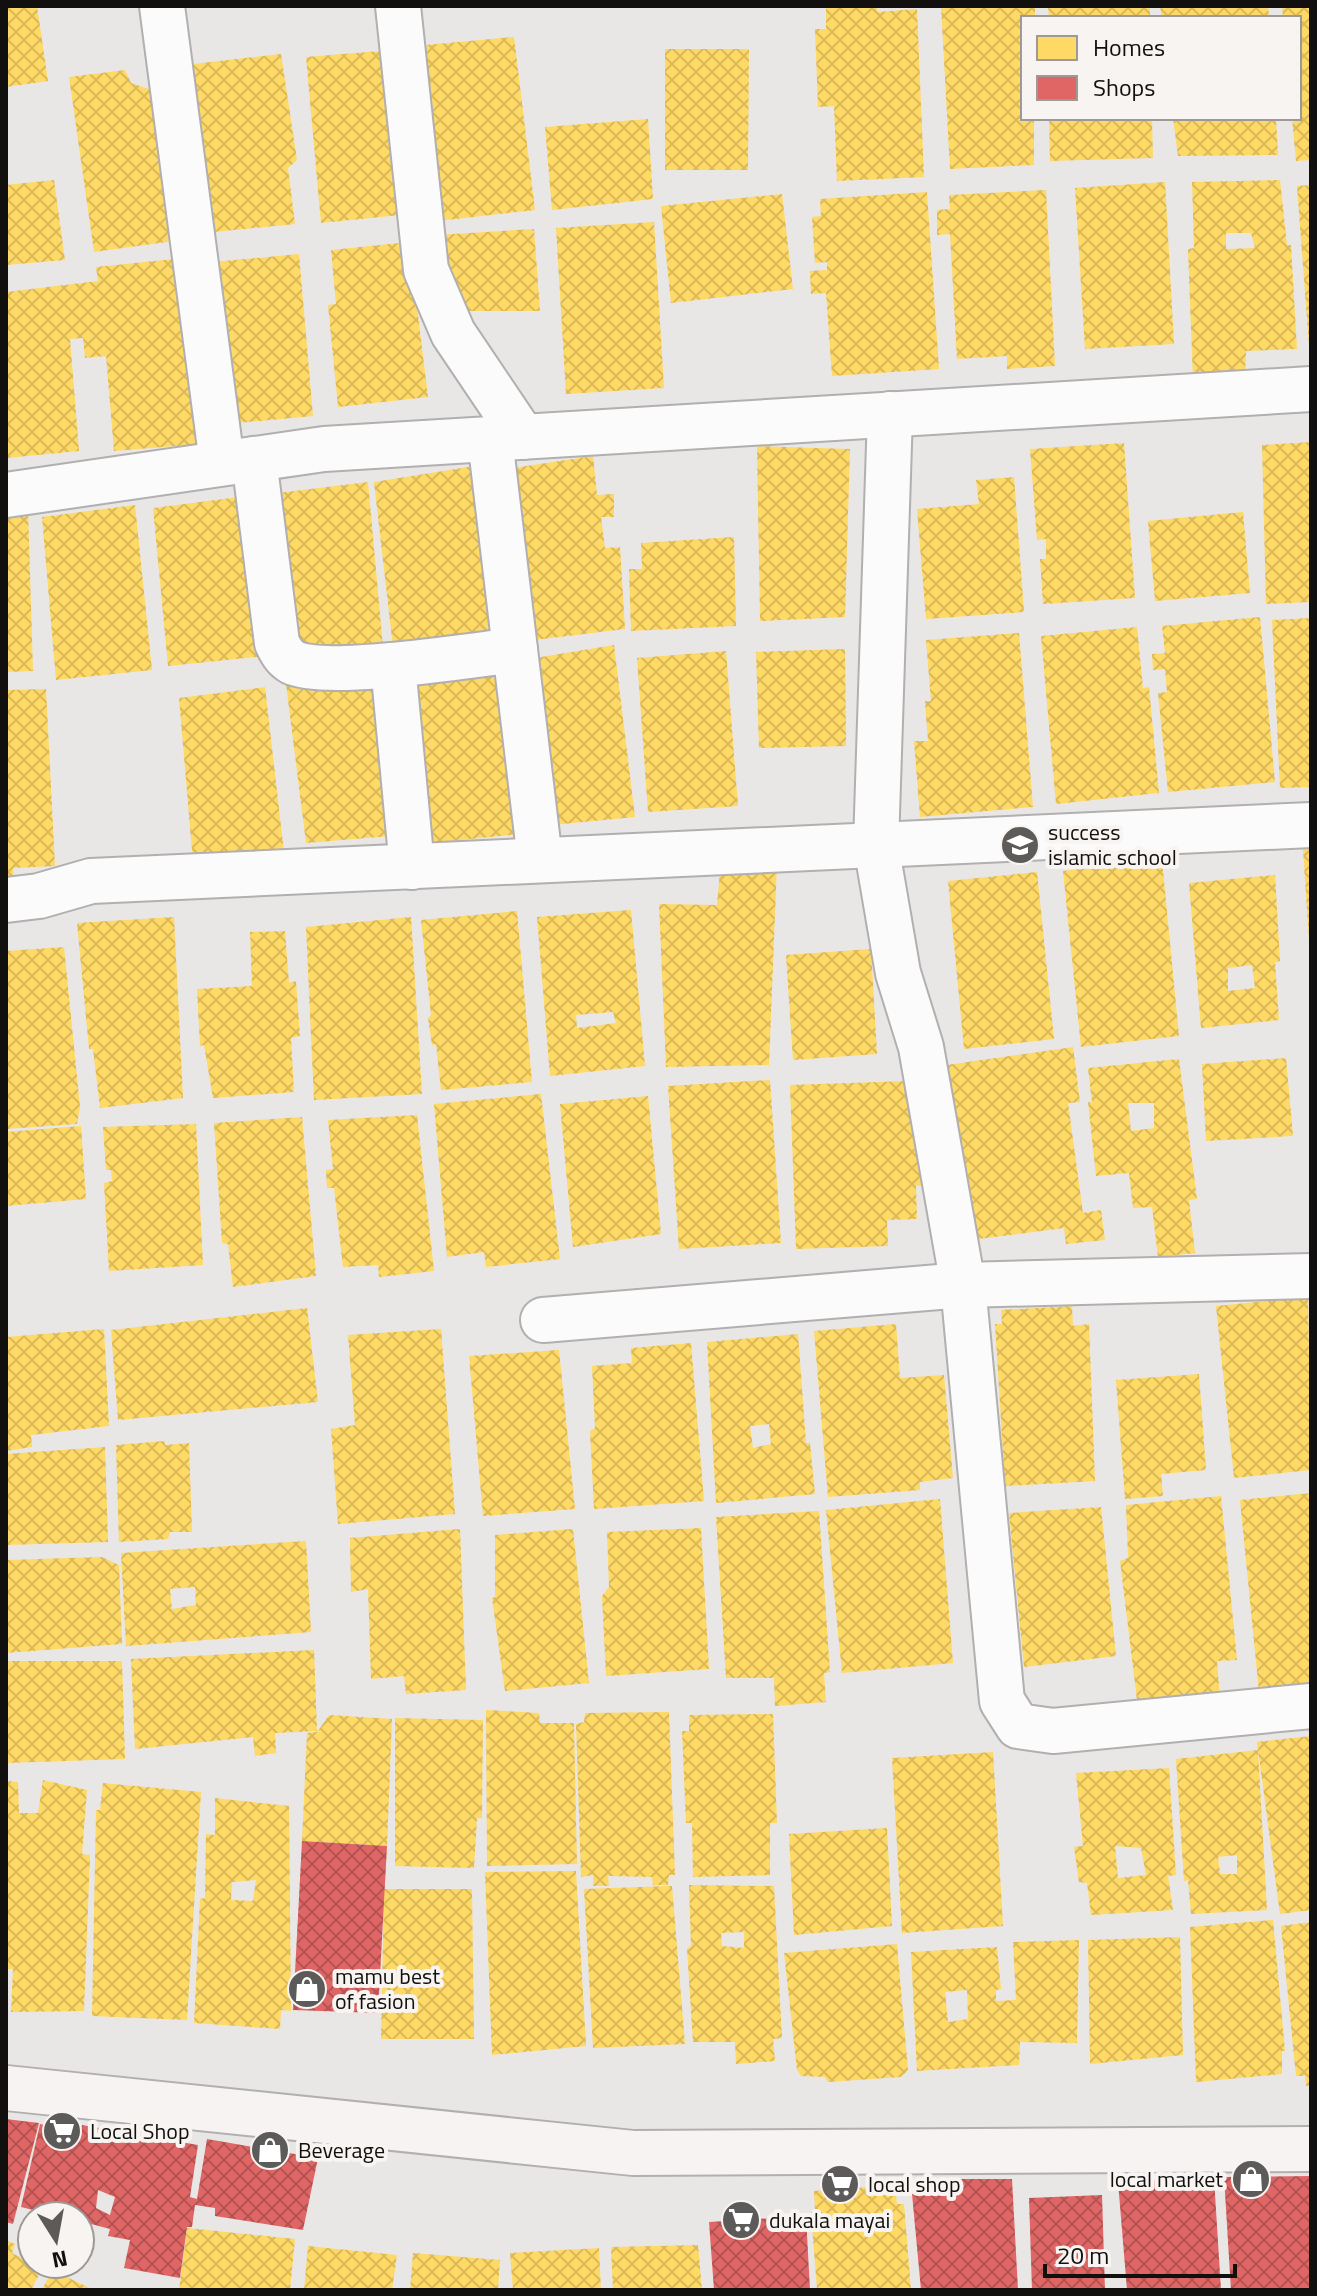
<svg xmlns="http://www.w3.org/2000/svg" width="1317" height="2296" font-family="'Titillium Web',sans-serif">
<defs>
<pattern id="homes-cross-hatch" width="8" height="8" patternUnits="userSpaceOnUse" patternTransform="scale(2)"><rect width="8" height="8" fill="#ffd966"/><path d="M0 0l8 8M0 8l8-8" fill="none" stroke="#dab957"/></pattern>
<pattern id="shops-cross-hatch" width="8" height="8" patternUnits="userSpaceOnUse" patternTransform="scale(2)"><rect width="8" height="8" fill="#e06666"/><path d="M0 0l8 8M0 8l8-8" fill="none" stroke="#b45352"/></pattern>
</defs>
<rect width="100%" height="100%" fill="#e9e7e5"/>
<g fill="url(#homes-cross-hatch)" fill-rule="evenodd">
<polygon points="6,6 37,6 48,81 6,87"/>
<polygon points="826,6 877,6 877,12 917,9 924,177 837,181 834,106 818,107 815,29 826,29"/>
<polygon points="941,6 1035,6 1035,18 1023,18 1023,118 1034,118 1034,165 950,169"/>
<polygon points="1048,6 1150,6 1150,18 1049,18"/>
<polygon points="1160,6 1268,6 1269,18 1162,18"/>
<polygon points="1282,6 1311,6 1311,160 1296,161 1292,118 1299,118 1299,18 1283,18"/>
<polygon points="514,37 535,210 438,221 415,46"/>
<polygon points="665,49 749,49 748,170 665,170"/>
<polygon points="393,50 410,214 321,223 306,57"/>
<polygon points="281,54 297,160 288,168 295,224 204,233 185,65"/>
<polygon points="125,70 131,83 161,93 181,240 94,252 69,77"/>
<polygon points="1049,118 1152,118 1153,158 1050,161"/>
<polygon points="1173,118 1276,118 1278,155 1178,156"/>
<polygon points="648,119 653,199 552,210 545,127"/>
<polygon points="54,180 65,260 6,265 6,185"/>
<path d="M1280,180L1287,245H1291L1297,349L1246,351L1245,377L1193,380L1188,249L1194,248L1192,182ZM1226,233H1251L1255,248L1226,249Z"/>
<polygon points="1165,182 1174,344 1085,349 1075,188"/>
<polygon points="1311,185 1311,346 1309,346 1297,186"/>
<polygon points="1046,190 1055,366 1007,369 1007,356 957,359 950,234 937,235 937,210 950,209 949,195"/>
<polygon points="927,192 939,369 832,376 826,293 811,294 810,271 827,270 827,262 815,263 812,217 821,216 820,199"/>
<polygon points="782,194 793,289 671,303 661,206"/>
<polygon points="654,222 664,388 566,394 556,228"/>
<polygon points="534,229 540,311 456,311 437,235"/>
<polygon points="409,242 428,397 338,407 328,305 336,304 331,250"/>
<polygon points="299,254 313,416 228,424 213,262"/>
<polygon points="184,258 201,444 114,451 106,356 85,358 83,338 70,339 79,451 6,458 6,292 98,281 96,267"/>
<polygon points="1311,442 1311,602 1266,604 1262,445"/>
<polygon points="1124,443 1135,598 1043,604 1040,559 1046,559 1046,539 1037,540 1030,449"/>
<polygon points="757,446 850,449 845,617 760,621"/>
<polygon points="593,456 597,495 614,494 614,517 601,517 605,548 620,547 625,629 518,642 499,470"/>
<polygon points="481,465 504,645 394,656 374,482"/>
<polygon points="1014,477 1024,612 926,619 917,509 979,504 976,480"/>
<polygon points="368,482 383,647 291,656 270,494"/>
<polygon points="247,496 265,656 168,666 153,508"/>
<polygon points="135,505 152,670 56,680 42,517"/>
<polygon points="28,509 33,671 6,672 6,510"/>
<polygon points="1243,512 1250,593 1155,601 1148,521"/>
<polygon points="734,537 736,626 631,631 629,569 642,569 641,543"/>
<polygon points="1260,617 1275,782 1168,792 1158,693 1167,692 1165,669 1153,670 1152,654 1165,653 1162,626"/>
<polygon points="1311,618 1311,787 1280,788 1272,620"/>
<polygon points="1137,627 1143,688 1149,687 1159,793 1056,804 1041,636"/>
<polygon points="1019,633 1033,807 920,817 914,741 928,741 925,701 931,701 926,640"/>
<polygon points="614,645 635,817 542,826 523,660"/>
<polygon points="845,649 846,746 759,748 756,652"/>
<polygon points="726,651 738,806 648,812 637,658"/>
<polygon points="500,660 521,834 420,844 401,671"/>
<polygon points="376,674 403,835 306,843 286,684"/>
<polygon points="265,687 284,852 193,862 179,698"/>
<polygon points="46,689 55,866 13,868 15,887 6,889 6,690"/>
<polygon points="1303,849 1311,849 1311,941 1309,941"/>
<polygon points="721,859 777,864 769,1065 666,1067 659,904 717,905"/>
<polygon points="1162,860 1179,1036 1081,1047 1063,871"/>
<polygon points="1037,872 1054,1039 964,1049 948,881"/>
<path d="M1275,875L1280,961L1275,962L1279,1020L1201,1028L1189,883ZM1252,965L1255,988L1228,991V968Z"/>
<path d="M631,910L645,1066L550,1076L537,917ZM613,1012L616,1023L577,1028L576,1015Z"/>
<polygon points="517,911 532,1082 441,1090 436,1044 432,1045 428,1018 431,1015 421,920"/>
<polygon points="174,917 183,1098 100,1108 93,1049 89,1049 77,923"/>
<polygon points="411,917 422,1094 314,1100 306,927"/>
<polygon points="285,931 289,983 296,981 300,1036 291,1038 294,1092 213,1098 204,1045 200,1046 197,989 252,986 250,932"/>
<polygon points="64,947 80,1107 77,1124 6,1129 6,951"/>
<polygon points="871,949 877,1054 793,1060 786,955"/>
<polygon points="1073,1047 1080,1102 1068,1103 1083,1213 1101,1210 1105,1240 1066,1244 1064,1228 963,1241 940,1066"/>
<polygon points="1286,1058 1293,1136 1206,1141 1202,1064"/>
<path d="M1179,1059L1197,1199L1189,1200L1195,1253L1158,1257L1152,1207L1133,1208L1129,1173L1096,1176L1088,1102L1092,1103L1088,1068ZM1128,1103H1154V1128L1131,1131Z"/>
<polygon points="770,1080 781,1243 679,1249 668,1086"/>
<polygon points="907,1081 915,1152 931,1151 932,1185 916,1186 917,1219 887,1220 888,1246 796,1249 790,1085"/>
<polygon points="541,1094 560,1259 486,1267 484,1252 447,1257 434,1104"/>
<polygon points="648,1096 661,1234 573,1247 560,1104"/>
<polygon points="417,1115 434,1271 379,1277 378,1265 343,1267 334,1188 327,1188 326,1170 333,1169 328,1120"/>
<polygon points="302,1117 316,1276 233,1287 228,1244 222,1243 214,1123"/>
<polygon points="196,1124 203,1265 109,1271 104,1183 112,1181 111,1170 106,1170 103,1127"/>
<polygon points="81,1126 86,1199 6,1206 6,1132"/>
<polygon points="1308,1297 1311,1470 1234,1478 1216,1306"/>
<polygon points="1072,1306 1073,1326 1089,1324 1095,1481 1005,1486 995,1324 1002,1324 1001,1310"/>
<polygon points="307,1308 318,1402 118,1420 111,1330"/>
<polygon points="896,1324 900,1378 944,1375 953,1478 920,1482 920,1490 828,1497 814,1331"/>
<polygon points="104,1329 109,1426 31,1435 32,1447 6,1451 6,1337"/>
<polygon points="441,1329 455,1514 338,1524 331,1429 355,1425 348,1335"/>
<path d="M798,1334L806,1443H810L815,1494L716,1503L707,1342ZM769,1424L771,1444L753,1448L750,1426Z"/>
<polygon points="691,1343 704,1501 594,1509 590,1431 595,1428 592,1366 632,1363 631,1348"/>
<polygon points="559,1350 575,1509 483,1516 469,1356"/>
<polygon points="1199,1374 1206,1470 1161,1474 1163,1496 1125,1499 1116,1380"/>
<polygon points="165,1441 165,1445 189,1443 192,1532 170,1532 168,1539 119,1542 116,1445"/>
<polygon points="105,1447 108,1542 6,1545 6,1454"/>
<polygon points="1311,1493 1311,1687 1259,1692 1240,1500"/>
<polygon points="1221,1496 1237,1660 1217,1661 1220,1699 1138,1708 1120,1561 1128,1558 1126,1505"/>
<polygon points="940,1499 953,1663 842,1673 826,1510"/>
<polygon points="1101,1507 1116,1656 1024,1667 1009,1513"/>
<polygon points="819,1511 830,1672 824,1673 826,1702 775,1706 774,1678 726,1678 716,1517"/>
<polygon points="701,1528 709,1669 606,1676 602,1596 609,1587 607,1532"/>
<polygon points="460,1529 466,1690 406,1694 404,1676 371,1679 368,1589 351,1592 350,1538"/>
<polygon points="573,1529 589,1683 505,1691 492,1598 495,1597 495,1535"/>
<path d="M306,1541L311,1632L126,1646L121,1553ZM195,1587L196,1605L172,1609L170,1589Z"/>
<polygon points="102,1557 119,1565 122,1644 6,1653 6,1560"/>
<polygon points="314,1650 317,1731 275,1733 276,1753 255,1756 253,1737 135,1749 131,1659"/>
<polygon points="6,1661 122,1661 125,1759 6,1763"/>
<polygon points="486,1710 539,1713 540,1723 574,1723 577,1864 487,1866"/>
<polygon points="669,1712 675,1875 669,1875 668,1885 653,1885 652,1877 608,1876 609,1886 593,1886 593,1875 581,1877 576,1724 584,1722 585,1713"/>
<polygon points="773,1714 777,1823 770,1823 770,1875 693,1877 692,1823 686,1823 682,1731 689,1731 689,1715"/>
<polygon points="329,1715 392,1719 387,1846 302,1841 307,1733 324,1731 318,1731"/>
<polygon points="395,1718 483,1720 482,1818 477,1818 474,1868 395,1866"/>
<polygon points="1311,1736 1311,1910 1280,1914 1257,1742"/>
<path d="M1258,1750L1267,1910L1191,1914L1188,1880L1184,1881L1176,1759ZM1237,1855V1874H1220L1218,1857Z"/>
<polygon points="993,1752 1003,1926 902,1933 892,1758"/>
<path d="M1169,1768L1176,1875L1168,1876L1173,1910L1091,1915L1087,1883L1079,1882L1074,1847L1083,1846L1076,1773ZM1115,1846L1141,1848L1146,1875L1118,1878Z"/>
<polygon points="43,1780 87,1790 82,1854 90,1855 84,2011 11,2012 13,1969 6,1969 6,1781 18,1782 19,1813 38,1813"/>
<polygon points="103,1783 201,1792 187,2020 92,2016 96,1810 100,1810"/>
<path d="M215,1798L289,1806L291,2011L281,2010L280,2029L194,2023L200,1899L205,1898L206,1834L215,1835ZM256,1880L253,1901L231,1900L232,1882Z"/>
<polygon points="887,1828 892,1926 794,1935 789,1834"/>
<polygon points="576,1871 586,2046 492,2055 485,1872"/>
<path d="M689,1885L774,1886L782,2038L773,2039L775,2061L736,2064L735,2042H693L687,1949L691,1946ZM744,1932V1948L722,1946L721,1933Z"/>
<polygon points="668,1886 672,1886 685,2044 593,2048 584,1889"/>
<polygon points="384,1889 472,1889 474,2039 381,2039"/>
<polygon points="1273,1920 1285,2051 1282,2051 1282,2074 1196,2082 1190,1927"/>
<polygon points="1311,1922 1311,2086 1306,2086 1305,2076 1296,2076 1281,1926"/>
<polygon points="1180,1937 1183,2055 1090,2064 1088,1940"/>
<path d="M1079,1940L1077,2043L1020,2042L1019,2065L917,2071L911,1952L997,1947L1001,1989L996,1990V2001L1016,2000L1013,1942ZM967,1990L968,2019L948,2022L945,1992Z"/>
<polygon points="897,1944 908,2070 901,2077 828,2082 825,2077 801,2076 797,2070 784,1953"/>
<polygon points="895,2185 897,2204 904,2204 911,2290 817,2290 811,2211 815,2211 814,2191"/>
<polygon points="187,2228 295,2239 290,2290 179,2290"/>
<polygon points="6,2240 15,2244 12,2253 42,2269 31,2290 6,2290"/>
<polygon points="698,2245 702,2290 613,2290 611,2247"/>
<polygon points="308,2246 397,2255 392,2290 304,2290"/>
<polygon points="599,2248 601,2290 513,2290 510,2253"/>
<polygon points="413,2253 500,2260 498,2290 410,2290"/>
<polygon points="52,2270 94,2290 42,2290"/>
</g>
<g fill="url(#shops-cross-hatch)" fill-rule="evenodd">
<polygon points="302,1841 387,1846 378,2013 293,2010"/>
<polygon points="6,2119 39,2123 13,2224 6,2222"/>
<path d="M40,2124L80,2132L82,2125L198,2145L190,2197L197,2199L207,2139L318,2158L303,2230L215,2216V2208L195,2205L192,2227H187L180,2278L124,2268L130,2240L108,2236L110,2229L80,2221V2216H57L21,2207ZM98,2190L115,2197L110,2215L96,2208Z"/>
<polygon points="1311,2176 1311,2290 1231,2290 1224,2177"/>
<polygon points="1214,2178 1221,2290 1127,2290 1118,2182"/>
<polygon points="917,2179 1012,2179 1018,2290 921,2290 912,2194 916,2192"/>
<polygon points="1102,2195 1105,2290 1032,2290 1029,2198"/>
<polygon points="806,2216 810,2290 714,2290 709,2222"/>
</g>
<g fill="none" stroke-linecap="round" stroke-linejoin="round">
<g stroke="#b1afaf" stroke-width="48">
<g id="street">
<polyline points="162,6 222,463"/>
<polyline points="398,6 426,270 453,333 523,437"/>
<polyline points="890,414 876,845 898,973 921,1047 963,1285 1002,1701 1018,1726 1053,1731 1311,1706"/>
<polyline points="490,439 540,860"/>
<path d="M254,459L277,643C281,651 284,657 292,662C326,679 472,655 515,650"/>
<polyline points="6,495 324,449 1311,389"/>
<polyline points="393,665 412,867"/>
<polyline points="6,900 39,896 91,881 1311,825"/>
<polyline points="543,1320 963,1285 1311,1276"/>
</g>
</g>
<g stroke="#b1afaf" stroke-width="48">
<polyline id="secondary" points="6,2088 633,2153 1311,2149"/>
</g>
<use href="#street" stroke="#fcfbfb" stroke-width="44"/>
<use href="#secondary" stroke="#f7f3f2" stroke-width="44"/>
</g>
<defs>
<g id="school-disc" transform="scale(2)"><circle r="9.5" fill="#5d5b5a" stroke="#f8f4f1"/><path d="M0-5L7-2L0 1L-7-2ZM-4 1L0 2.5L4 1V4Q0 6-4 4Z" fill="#fff"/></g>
<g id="shop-disc" transform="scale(2)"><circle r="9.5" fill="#5d5b5a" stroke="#f8f4f1"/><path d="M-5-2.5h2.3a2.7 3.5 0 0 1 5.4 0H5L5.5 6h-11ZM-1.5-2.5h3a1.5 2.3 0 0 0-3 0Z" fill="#fff"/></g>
<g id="supermarket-disc" transform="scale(2)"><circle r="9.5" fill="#5d5b5a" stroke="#f8f4f1"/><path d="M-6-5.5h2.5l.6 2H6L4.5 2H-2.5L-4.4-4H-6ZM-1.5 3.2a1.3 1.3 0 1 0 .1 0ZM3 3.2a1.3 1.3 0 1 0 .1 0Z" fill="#fff"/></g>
</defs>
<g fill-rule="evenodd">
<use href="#school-disc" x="1020" y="845"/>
<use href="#shop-disc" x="307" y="1989"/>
<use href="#supermarket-disc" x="62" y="2131"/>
<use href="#shop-disc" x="270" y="2150"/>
<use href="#shop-disc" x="1251" y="2179"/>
<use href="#supermarket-disc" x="840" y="2184"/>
<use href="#supermarket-disc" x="741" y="2220"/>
</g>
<g text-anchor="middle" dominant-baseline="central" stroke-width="8" stroke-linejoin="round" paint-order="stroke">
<g font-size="22" fill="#11100f" stroke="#f8f4f1" text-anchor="start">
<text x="1048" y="832">success<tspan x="1048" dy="25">islamic school</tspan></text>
<text x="335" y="1976">mamu best<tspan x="335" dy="25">of fasion</tspan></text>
<text x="90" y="2131">Local Shop</text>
<text x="298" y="2150">Beverage</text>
<text x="1223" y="2179" text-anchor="end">local market</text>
<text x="868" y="2184">local shop</text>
<text x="769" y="2220">dukala mayai</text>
</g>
</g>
<rect width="1317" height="2296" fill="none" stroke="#11100f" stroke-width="16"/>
<rect x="1021" y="16" width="280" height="104" fill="#f8f4f1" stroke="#9c9997" stroke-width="2"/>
<rect x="1037" y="36" width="40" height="24" fill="#ffd966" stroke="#9c9997" stroke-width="2"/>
<text x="1093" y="56" font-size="24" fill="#11100f">Homes</text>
<rect x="1037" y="76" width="40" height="24" fill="#e06666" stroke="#9c9997" stroke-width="2"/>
<text x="1093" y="96" font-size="24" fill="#11100f">Shops</text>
<g transform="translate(56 2240) rotate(169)"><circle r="38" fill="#f8f4f1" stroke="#9c9997" stroke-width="2"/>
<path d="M0-6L14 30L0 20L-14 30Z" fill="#5d5b5a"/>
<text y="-12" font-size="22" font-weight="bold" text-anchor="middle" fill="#11100f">N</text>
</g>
<path d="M1045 2264v12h190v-12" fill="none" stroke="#11100f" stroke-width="4"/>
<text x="1057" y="2264" font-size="24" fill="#11100f" stroke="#f8f4f1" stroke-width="6" paint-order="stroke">20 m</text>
</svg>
